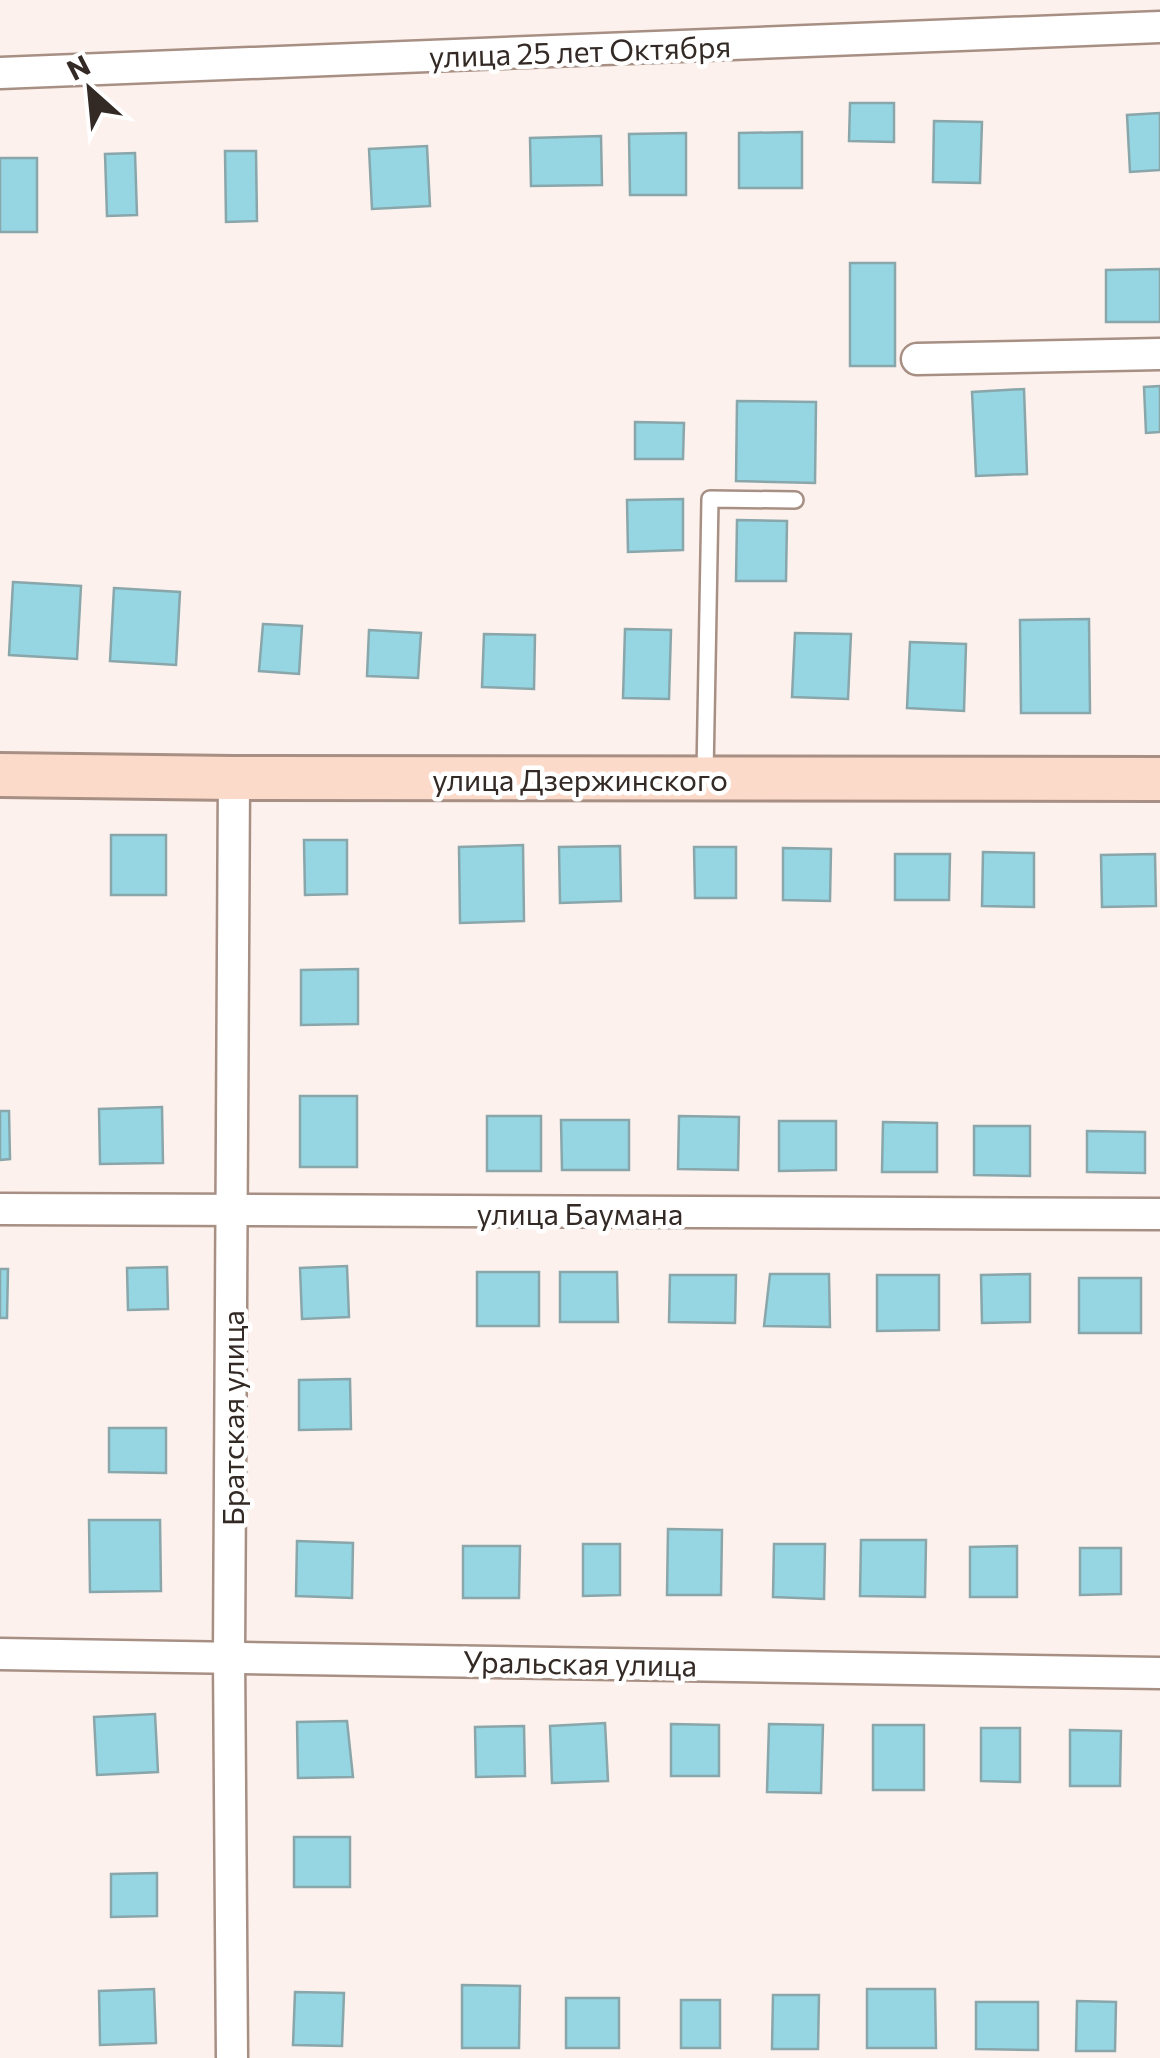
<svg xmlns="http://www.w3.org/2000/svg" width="1160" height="2058" font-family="Commissioner,sans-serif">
<rect width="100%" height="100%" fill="#fcf1ed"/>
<g fill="#95d6e2" stroke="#89a6ab" stroke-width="2.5">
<polygon points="850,103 894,103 894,142 849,141"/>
<polygon points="1160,113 1160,170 1130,172 1127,115"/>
<polygon points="934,121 982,122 980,183 933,182"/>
<polygon points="802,132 802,188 739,188 739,133"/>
<polygon points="686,133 686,195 630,195 629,134"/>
<polygon points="601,136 602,185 531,186 530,138"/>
<polygon points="427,146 430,206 372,209 369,149"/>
<polygon points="225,151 256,151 257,221 226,222"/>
<polygon points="135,153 137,215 107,216 105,154"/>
<rect x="0" y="158" width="37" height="74"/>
<rect x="850" y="263" width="45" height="103"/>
<polygon points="1160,269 1160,322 1106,322 1106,270"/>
<polygon points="1160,386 1160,432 1146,433 1144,387"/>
<polygon points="1024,389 1027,474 976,476 972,392"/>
<polygon points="737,401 816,402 815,483 736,481"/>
<polygon points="635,422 684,423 683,459 635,459"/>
<polygon points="683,499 683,550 628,552 627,500"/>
<polygon points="737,520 787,521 786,581 736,581"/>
<polygon points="13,582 81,586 77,659 9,655"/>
<polygon points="114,588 180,592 176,665 110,661"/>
<polygon points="1089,619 1090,713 1021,713 1020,620"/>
<polygon points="263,624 302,626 299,674 259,671"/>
<polygon points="625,629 671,630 669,699 623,698"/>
<polygon points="369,630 421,633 418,678 367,676"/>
<polygon points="795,633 851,634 848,699 792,697"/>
<polygon points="484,634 535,635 534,689 482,687"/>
<polygon points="910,642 966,644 964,711 907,708"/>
<rect x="111" y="835" width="55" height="60"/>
<polygon points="304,840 347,840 347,894 305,895"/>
<polygon points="523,845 524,921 460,923 459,847"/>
<polygon points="620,846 621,901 560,903 559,847"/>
<polygon points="694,847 736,847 736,898 695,898"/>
<polygon points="783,848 831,849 830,901 783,900"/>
<polygon points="983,852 1034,853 1034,907 982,906"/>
<polygon points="895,854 950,854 949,900 895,900"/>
<polygon points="1155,854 1156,906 1102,907 1101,855"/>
<polygon points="358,969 358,1024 301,1025 301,970"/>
<rect x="300" y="1096" width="57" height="71"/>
<polygon points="162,1107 163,1163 100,1164 99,1109"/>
<polygon points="0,1111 9,1111 10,1159 0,1160"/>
<rect x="487" y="1116" width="54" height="55"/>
<polygon points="679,1116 739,1117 738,1170 678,1169"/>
<polygon points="561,1120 629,1120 629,1170 562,1170"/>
<polygon points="779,1121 836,1121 836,1170 779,1171"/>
<polygon points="883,1122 937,1123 937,1172 882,1172"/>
<polygon points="974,1126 1030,1126 1030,1176 974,1175"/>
<polygon points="1087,1131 1145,1132 1145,1173 1087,1172"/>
<polygon points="347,1266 349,1317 302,1319 300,1268"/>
<polygon points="167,1267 168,1309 128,1310 127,1268"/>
<polygon points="0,1269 8,1269 7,1318 0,1318"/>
<rect x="477" y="1272" width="62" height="54"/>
<polygon points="560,1272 617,1272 618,1322 560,1322"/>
<polygon points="770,1274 829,1274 830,1327 764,1326"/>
<polygon points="1030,1274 1030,1322 982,1323 981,1275"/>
<polygon points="670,1275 736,1275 735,1323 669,1322"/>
<polygon points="877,1275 939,1275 939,1330 877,1331"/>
<rect x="1079" y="1278" width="62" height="55"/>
<polygon points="350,1379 351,1429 299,1430 299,1380"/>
<polygon points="109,1428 166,1428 166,1473 109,1472"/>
<polygon points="89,1520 160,1520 161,1591 90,1592"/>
<polygon points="668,1529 722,1530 721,1595 667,1595"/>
<polygon points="861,1540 926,1540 925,1597 860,1596"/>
<polygon points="297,1541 353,1543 352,1598 296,1596"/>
<polygon points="583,1544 620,1544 620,1595 583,1596"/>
<polygon points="774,1544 825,1544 824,1599 773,1597"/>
<polygon points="463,1546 520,1546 519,1598 463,1598"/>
<polygon points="1017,1546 1017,1597 970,1597 970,1547"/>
<polygon points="1080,1548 1121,1548 1121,1594 1080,1595"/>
<polygon points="155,1714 158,1772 97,1775 94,1717"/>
<polygon points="347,1721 353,1777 298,1778 297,1722"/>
<polygon points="605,1723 608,1781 552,1783 550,1726"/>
<polygon points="671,1724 719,1725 719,1776 671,1776"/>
<polygon points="769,1724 823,1725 821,1793 767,1792"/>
<rect x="873" y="1725" width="51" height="65"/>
<polygon points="524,1726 525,1776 476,1777 475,1727"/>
<polygon points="981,1728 1020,1728 1020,1782 981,1781"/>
<polygon points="1070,1730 1121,1731 1120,1786 1070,1786"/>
<rect x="294" y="1837" width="56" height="50"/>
<polygon points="157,1873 157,1916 111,1917 111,1874"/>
<polygon points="462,1985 520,1986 519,2048 462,2048"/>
<polygon points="154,1989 156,2043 100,2045 99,1991"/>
<polygon points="867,1989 935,1989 936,2048 867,2048"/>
<polygon points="295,1992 344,1993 342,2046 293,2045"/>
<polygon points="773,1995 819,1995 818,2049 772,2049"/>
<rect x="566" y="1998" width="53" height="50"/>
<rect x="681" y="2000" width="39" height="48"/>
<polygon points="1077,2001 1116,2002 1115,2051 1076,2051"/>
<polygon points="976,2002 1038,2002 1038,2050 976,2049"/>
</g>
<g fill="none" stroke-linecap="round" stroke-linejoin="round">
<g stroke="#a78f84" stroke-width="20">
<polyline id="lane" points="705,774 710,499 795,500"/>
</g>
<g stroke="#a78f84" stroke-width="35">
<g id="street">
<polyline points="0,73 1160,27"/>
<polyline points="917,359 1160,354"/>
<polyline points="0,1209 1160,1214"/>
<polyline points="0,1654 1160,1673"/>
<polyline points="232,2058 229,1656 234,778"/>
</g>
</g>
<g stroke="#a78f84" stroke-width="48">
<polyline id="secondary" points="0,775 234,778 1160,779"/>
</g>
<use href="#lane" stroke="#fff" stroke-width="15"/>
<use href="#street" stroke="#fff" stroke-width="30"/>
<use href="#secondary" stroke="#fcdac9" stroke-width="42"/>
</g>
<g text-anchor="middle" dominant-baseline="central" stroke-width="9" stroke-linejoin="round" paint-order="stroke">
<g font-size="30" fill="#332925" stroke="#fff">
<text transform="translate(580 50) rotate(-2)">улица 25 лет Октября</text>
<text x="580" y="778">улица Дзержинского</text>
<text x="580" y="1212">улица Баумана</text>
<text transform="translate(231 1418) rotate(-90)">Братская улица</text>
<text transform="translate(580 1662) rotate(1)">Уральская улица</text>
</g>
</g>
<g transform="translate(90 90) rotate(333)" stroke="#ffffff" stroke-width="8" paint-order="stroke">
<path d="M0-8L18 38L0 25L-18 38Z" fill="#332925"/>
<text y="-15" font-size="28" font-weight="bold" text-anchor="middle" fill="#332925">N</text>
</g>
</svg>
